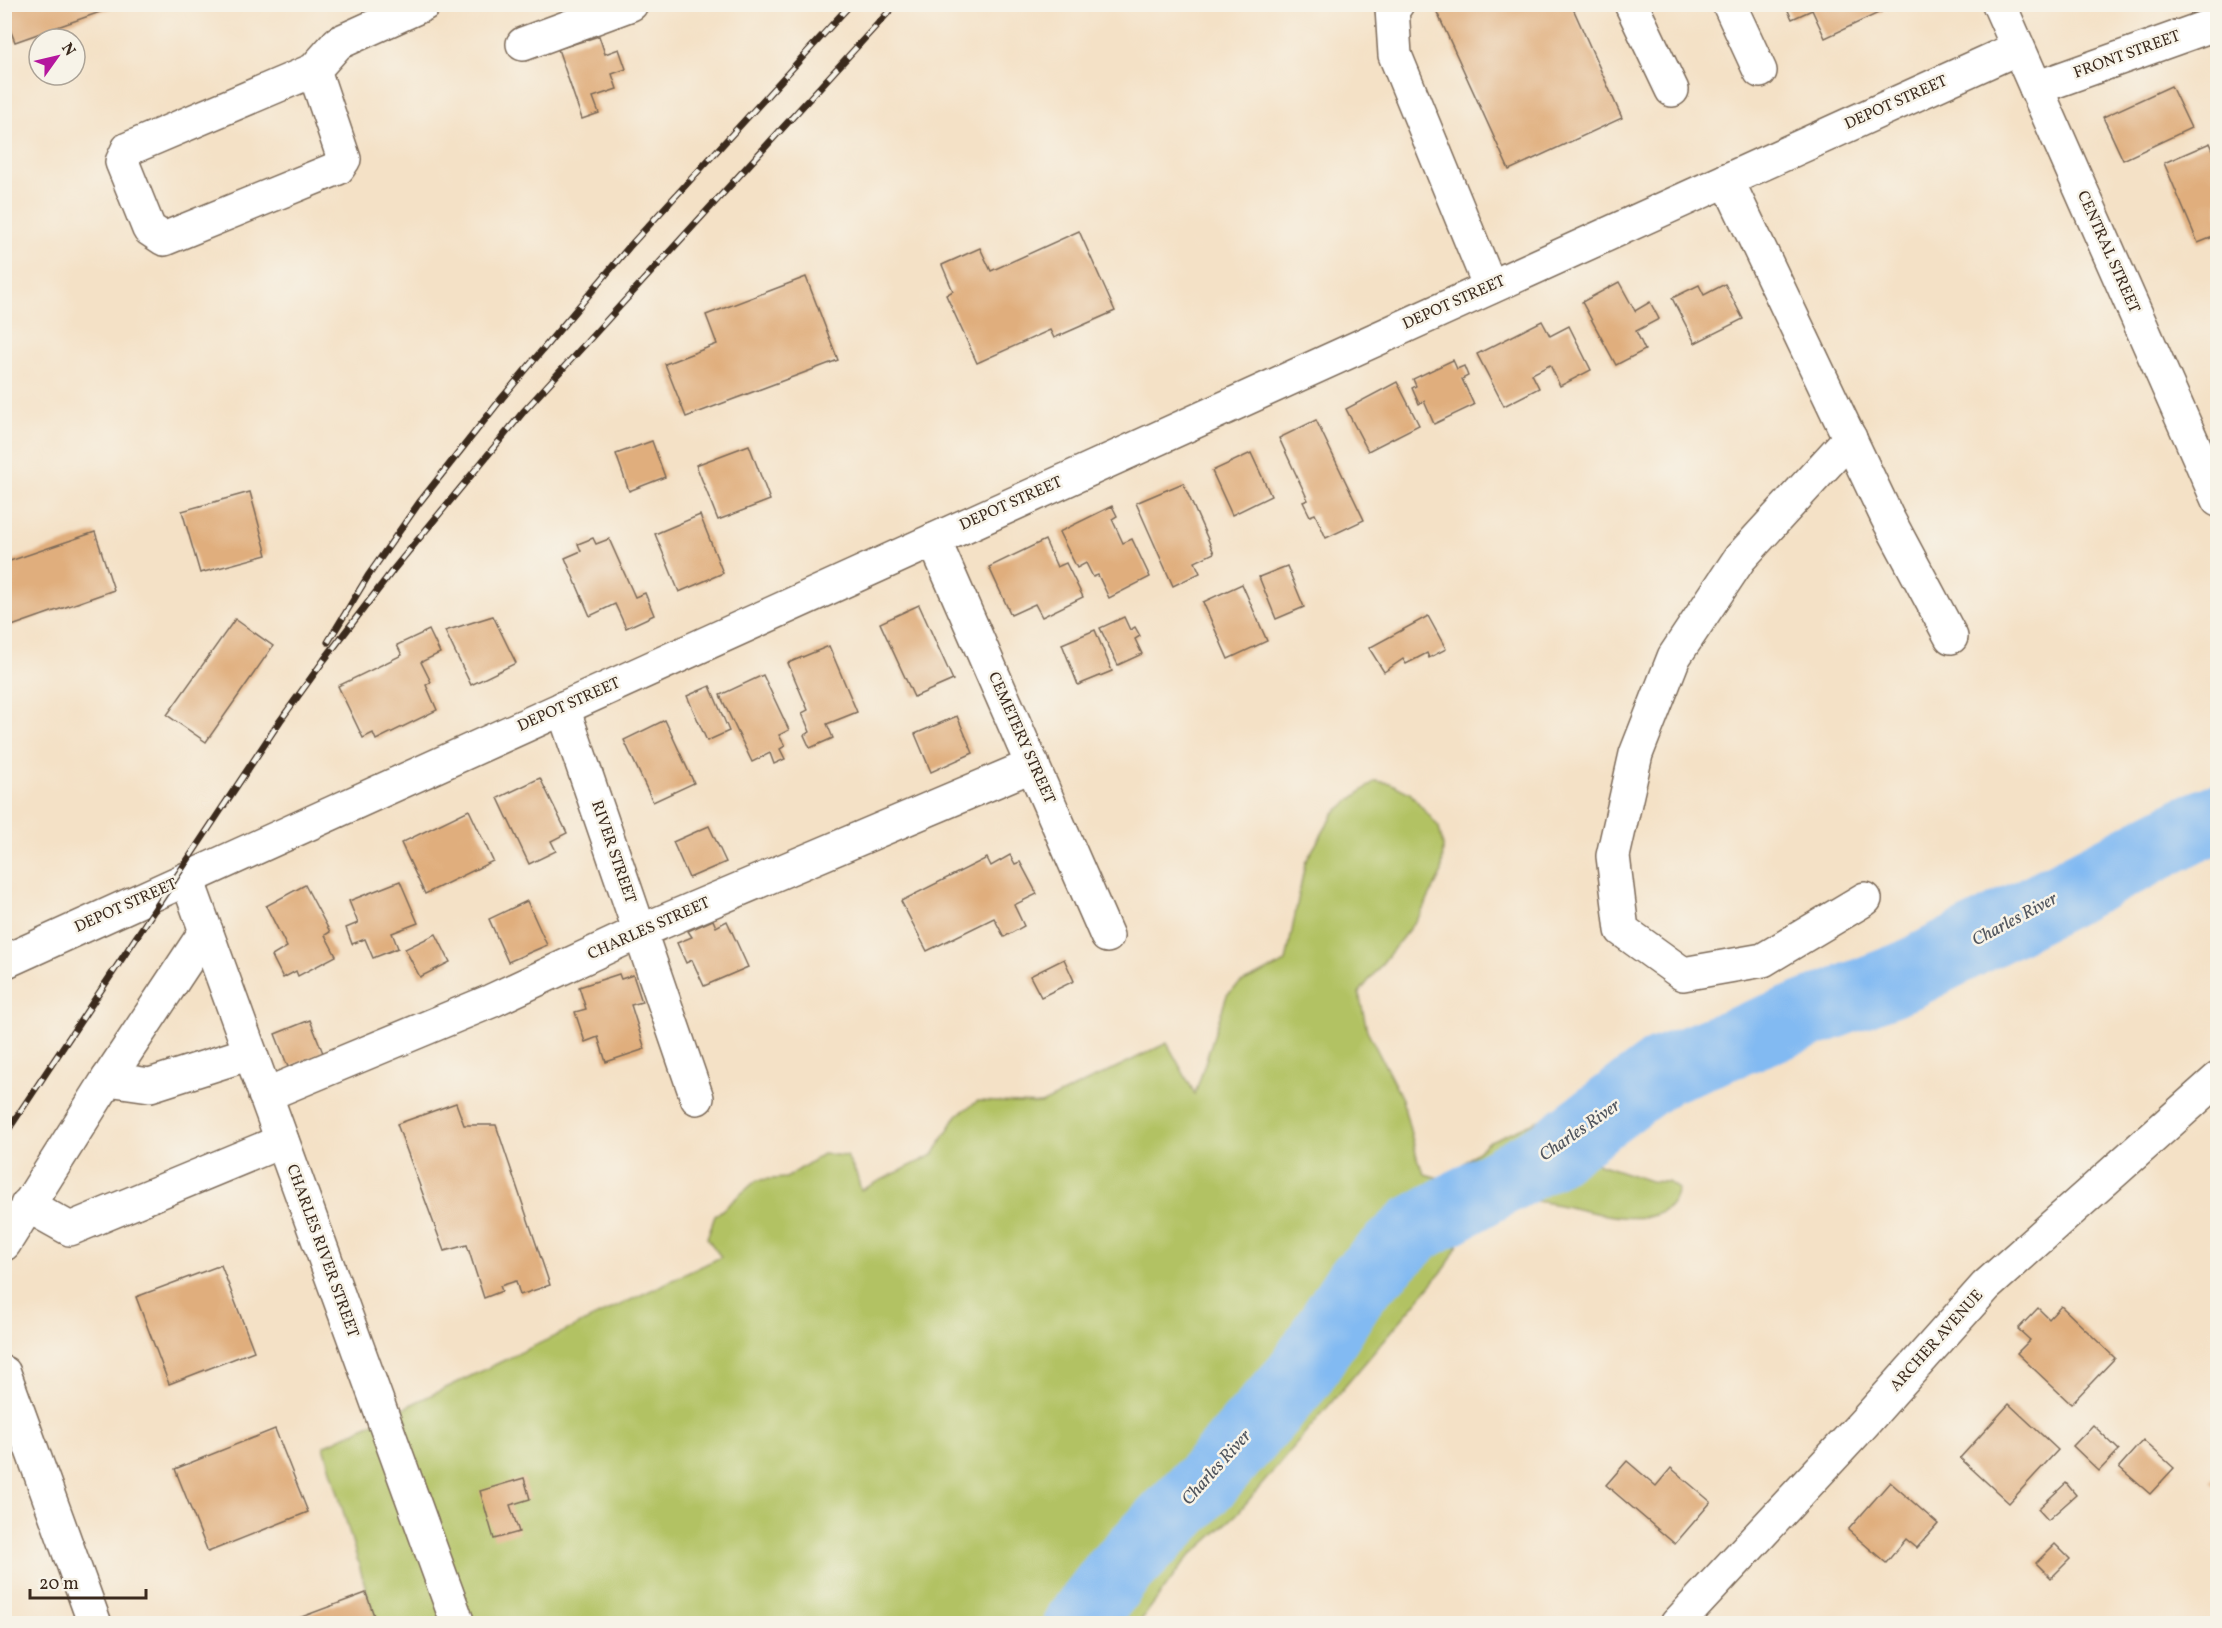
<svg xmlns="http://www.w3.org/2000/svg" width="2222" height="1628" font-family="Vollkorn,serif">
<rect width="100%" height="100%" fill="#f7f3e8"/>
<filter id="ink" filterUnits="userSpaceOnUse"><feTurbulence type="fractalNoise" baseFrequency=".0167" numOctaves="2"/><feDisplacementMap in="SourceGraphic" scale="12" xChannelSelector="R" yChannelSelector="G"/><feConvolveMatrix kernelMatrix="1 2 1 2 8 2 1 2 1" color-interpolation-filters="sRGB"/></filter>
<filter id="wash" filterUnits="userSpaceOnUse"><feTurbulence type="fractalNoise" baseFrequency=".008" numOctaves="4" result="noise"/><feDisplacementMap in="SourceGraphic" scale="24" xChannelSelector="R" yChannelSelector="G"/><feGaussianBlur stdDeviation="1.35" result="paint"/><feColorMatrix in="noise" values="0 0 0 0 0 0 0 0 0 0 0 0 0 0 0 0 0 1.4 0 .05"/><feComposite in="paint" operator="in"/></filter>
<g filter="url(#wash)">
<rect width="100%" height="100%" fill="#f4e1c6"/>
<path fill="#b2c264" stroke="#767641" stroke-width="1.5" d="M1375,781L1390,783L1410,793L1439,827L1443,846L1442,872L1420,915L1359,993L1367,1030L1402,1099L1418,1161L1425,1174L1439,1178L1455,1171L1488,1142L1546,1117L1559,1119L1575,1134L1593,1159L1599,1164L1650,1181L1668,1182L1678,1189C1667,1248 1559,1197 1522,1200C1514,1201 1486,1213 1479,1218C1464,1230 1455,1251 1446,1267L1237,1514L1185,1561L1139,1623H376L324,1446L721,1257L707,1238L715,1216L757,1180L786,1178L823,1154L846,1156L856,1173L861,1190L933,1155L957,1115L978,1101L1041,1104L1167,1043L1195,1094L1227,995L1241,983L1286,962L1305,863L1334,813Z"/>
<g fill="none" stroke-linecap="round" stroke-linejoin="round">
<polyline stroke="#82baf2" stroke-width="69" points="1078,1624 1116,1574 1211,1476 1299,1376 1356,1286 1415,1229 1552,1153 1662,1071 1908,975 2190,829 2218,818"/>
</g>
<g id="blocks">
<g fill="#e0ae7d">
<polygon points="4,4 120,4 120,5 15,42 4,14"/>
<polygon points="1448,4 1571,4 1622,118 1509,170 1436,10"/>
<polygon points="1785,4 1880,4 1883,11 1825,38 1812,10 1792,19"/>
<polygon points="599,36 605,54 619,49 626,69 612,74 617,89 593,97 599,113 582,119 558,49"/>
<polygon points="2171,86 2191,128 2123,160 2103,117"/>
<polygon points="2210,143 2218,161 2218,235 2198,243 2164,163"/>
<polygon points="1079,231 1115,311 1054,338 1050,330 977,363 946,295 953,291 942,265 980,248 991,271"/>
<polygon points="806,277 838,360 686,417 665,364 717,344 706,315"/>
<polygon points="1619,282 1635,311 1650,302 1659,319 1636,331 1645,350 1616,365 1582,302"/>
<polygon points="1725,284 1743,319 1695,343 1672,298 1699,285 1704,295"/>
<polygon points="1542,321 1550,336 1569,326 1591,370 1560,386 1550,365 1532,374 1539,388 1504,406 1477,354"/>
<polygon points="1453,360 1457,369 1464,366 1468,376 1462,379 1474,405 1434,424 1424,401 1419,404 1412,388 1416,386 1413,379"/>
<polygon points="1397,382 1419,425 1368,451 1346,409"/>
<polygon points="1316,420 1364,520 1326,538 1315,514 1310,516 1303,502 1308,500 1279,438"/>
<polygon points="652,441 665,477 629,491 616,454"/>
<polygon points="749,445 770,500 718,520 696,465"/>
<polygon points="1251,453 1271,496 1232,515 1212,471"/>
<polygon points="1183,483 1214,553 1195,562 1200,573 1173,586 1136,503"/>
<polygon points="250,492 267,555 200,573 182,511"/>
<polygon points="1112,506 1117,516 1112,519 1123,543 1132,539 1150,577 1109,598 1098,575 1093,577 1086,563 1077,568 1059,532"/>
<polygon points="700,515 723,573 679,592 655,534"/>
<polygon points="95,532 114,590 9,627 4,613 4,563"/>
<polygon points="593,538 596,544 609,539 635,597 645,593 654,615 626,628 615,604 590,616 565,558 581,551 578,544"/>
<polygon points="1045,540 1057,567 1066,563 1083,597 1042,617 1035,604 1011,615 989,567"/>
<polygon points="1287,566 1304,607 1276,619 1259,577"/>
<polygon points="1242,584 1267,641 1228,659 1203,602"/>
<polygon points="919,605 953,680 914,697 880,623"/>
<polygon points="493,616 516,663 471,685 445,631"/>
<polygon points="1428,616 1446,649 1429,658 1427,653 1406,664 1403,659 1384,672 1369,648"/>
<polygon points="1124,617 1130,630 1135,627 1140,636 1135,639 1142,654 1118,665 1100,628"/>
<polygon points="235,619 273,646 206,742 167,715"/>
<polygon points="429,630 440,653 421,662 431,682 426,685 437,710 376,740 373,733 363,738 338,686 402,655 397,645"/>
<polygon points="1095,630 1112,671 1078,685 1062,644"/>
<polygon points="829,646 857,712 827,724 833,738 810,748 804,735 810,732 802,713 808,710 788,663"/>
<polygon points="763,675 789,730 779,735 785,746 780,749 785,759 774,764 770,753 752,762 720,695"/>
<polygon points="710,686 729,731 707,741 687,696"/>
<polygon points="957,716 973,753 931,772 915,734"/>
<polygon points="665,720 694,783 653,802 624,740"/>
<polygon points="540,778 567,833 551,841 556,851 529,864 498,798"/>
<polygon points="469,810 493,861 425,894 401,843"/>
<polygon points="709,826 726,862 689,878 673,842"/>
<polygon points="1010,855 1015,864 1020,862 1037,894 1014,905 1024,926 1004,937 994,918 927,951 901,901 987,858 991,866"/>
<polygon points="400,881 418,923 392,933 398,948 373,958 365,939 352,944 346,928 358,923 349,901"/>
<polygon points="305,885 330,932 325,935 336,956 298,976 296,971 283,978 272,956 287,947 266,906"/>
<polygon points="527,901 547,945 508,962 489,919"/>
<polygon points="713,920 716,927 727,921 748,967 704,986 692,960 686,963 677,943 692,937 688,931"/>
<polygon points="436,934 450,962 420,977 405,949"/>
<polygon points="1064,959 1074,981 1041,997 1030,976"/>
<polygon points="619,974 621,979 633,975 642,1002 631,1005 645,1049 606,1062 598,1037 585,1042 575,1012 586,1009 579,987"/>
<polygon points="310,1020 323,1053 288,1067 275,1034"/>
<polygon points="456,1103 464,1125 496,1125 550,1285 520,1295 516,1281 500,1286 502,1291 484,1298 467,1245 444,1251 397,1124"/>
<polygon points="221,1265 254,1351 169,1384 136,1297"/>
<polygon points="2061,1306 2115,1358 2071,1404 2017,1353 2030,1340 2018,1329 2038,1308 2049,1319"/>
<polygon points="2009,1404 2058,1450 2009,1503 1960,1458"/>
<polygon points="2093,1425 2119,1450 2099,1471 2073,1446"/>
<polygon points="275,1429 308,1512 208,1552 175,1469"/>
<polygon points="2143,1440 2174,1468 2150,1494 2119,1467"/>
<polygon points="1627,1461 1656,1486 1671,1468 1711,1502 1675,1544 1606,1485"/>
<polygon points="2218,1473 2218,1489 2210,1482"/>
<polygon points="524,1478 530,1499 510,1505 519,1532 494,1539 480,1491"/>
<polygon points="1890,1482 1938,1524 1917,1548 1906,1539 1886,1563 1848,1530"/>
<polygon points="2066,1483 2076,1495 2048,1520 2038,1509"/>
<polygon points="2055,1544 2070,1559 2051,1578 2036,1563"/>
<polygon points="366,1593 377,1624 288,1624 288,1622"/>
</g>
</g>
</g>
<g filter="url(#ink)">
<use href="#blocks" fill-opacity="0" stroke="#7c6a59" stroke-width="1.5"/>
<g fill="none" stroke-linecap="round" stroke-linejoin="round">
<g stroke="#7c6a59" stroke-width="36">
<g id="minor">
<polyline points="1397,4 1392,8 1395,55 1490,287"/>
<polyline points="1631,4 1672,90"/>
<polyline points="1729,4 1760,71"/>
<polyline points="523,44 631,4"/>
<polyline points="314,70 344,159 338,168 164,239 149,229 122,162 128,149 314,70 338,43 424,4"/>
<polyline points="2036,88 2218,23"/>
<polyline points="1727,180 1887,517 1951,637"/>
<polyline points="1850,438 1740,558 1674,657 1636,754 1613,856 1622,930 1683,974 1763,960 1865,899"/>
<polyline points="934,540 1107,936"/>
<polyline points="563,708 697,1098"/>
<polyline points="187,879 458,1624"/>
<polyline points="108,1079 150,1085 250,1053"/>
<polyline points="265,1095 491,1001 641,931 1033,765"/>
<polyline points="27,1205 70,1229 282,1141"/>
<polyline points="4,1244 108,1079 206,931"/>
<polyline points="4,1373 95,1624"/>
<polyline points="1677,1624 1863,1424 1986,1286 2218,1079"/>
</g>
</g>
<g stroke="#7c6a59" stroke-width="36">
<g id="major">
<polyline points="1999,4 2218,500"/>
<polyline points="4,962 2018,48"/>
</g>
</g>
<use href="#minor" stroke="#fff" stroke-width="33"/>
<use href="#major" stroke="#fff" stroke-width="33"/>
<g stroke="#3b2a1e" stroke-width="7">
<g id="rail">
<polyline points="328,642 368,576 419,503 502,398 629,247 851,4"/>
<polyline points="4,1136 280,721 324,660 393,570 524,411 896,4"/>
</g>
</g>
<use href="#rail" stroke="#f7f3e8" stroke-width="4.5" stroke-dasharray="14" stroke-linecap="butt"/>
</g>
</g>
<g text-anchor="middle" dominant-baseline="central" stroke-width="5" stroke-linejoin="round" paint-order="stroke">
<g font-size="16" fill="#3b2a1e" stroke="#f7f3e8">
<text transform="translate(2127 55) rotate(-20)">FRONT STREET</text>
<text transform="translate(1896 103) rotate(-24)">DEPOT STREET</text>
<text transform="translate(2108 252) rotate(66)">CENTRAL STREET</text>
<text transform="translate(1454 303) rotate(-24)">DEPOT STREET</text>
<text transform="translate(1011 504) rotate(-24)">DEPOT STREET</text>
<text transform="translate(569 705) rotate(-24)">DEPOT STREET</text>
<text transform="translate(1021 738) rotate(66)">CEMETERY STREET</text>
<text transform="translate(613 852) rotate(71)">RIVER STREET</text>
<text transform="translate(126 906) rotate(-24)">DEPOT STREET</text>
<text transform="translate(649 929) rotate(-24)">CHARLES STREET</text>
<text transform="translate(322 1251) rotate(70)">CHARLES RIVER STREET</text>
<text transform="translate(1937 1341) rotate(-48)">ARCHER AVENUE</text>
</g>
<g font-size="18" font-style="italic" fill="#50555e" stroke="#f7f3e8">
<text transform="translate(2015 920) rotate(-28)">Charles River</text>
<text transform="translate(1580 1131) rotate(-35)">Charles River</text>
<text transform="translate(1217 1468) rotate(-48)">Charles River</text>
</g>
</g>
<rect width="2222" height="1628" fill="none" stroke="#f7f3e8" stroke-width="24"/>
<g transform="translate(57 57) rotate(56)"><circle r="28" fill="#f7f3e8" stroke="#aca397" stroke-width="1.5"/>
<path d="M0-4.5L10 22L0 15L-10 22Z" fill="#b5179e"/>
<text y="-9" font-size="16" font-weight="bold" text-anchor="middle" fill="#3b2a1e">N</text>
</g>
<path d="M30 1589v9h116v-9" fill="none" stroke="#3b2a1e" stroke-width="3"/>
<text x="39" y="1589" font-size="18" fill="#3b2a1e" stroke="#f7f3e8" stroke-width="4.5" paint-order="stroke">20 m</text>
</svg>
